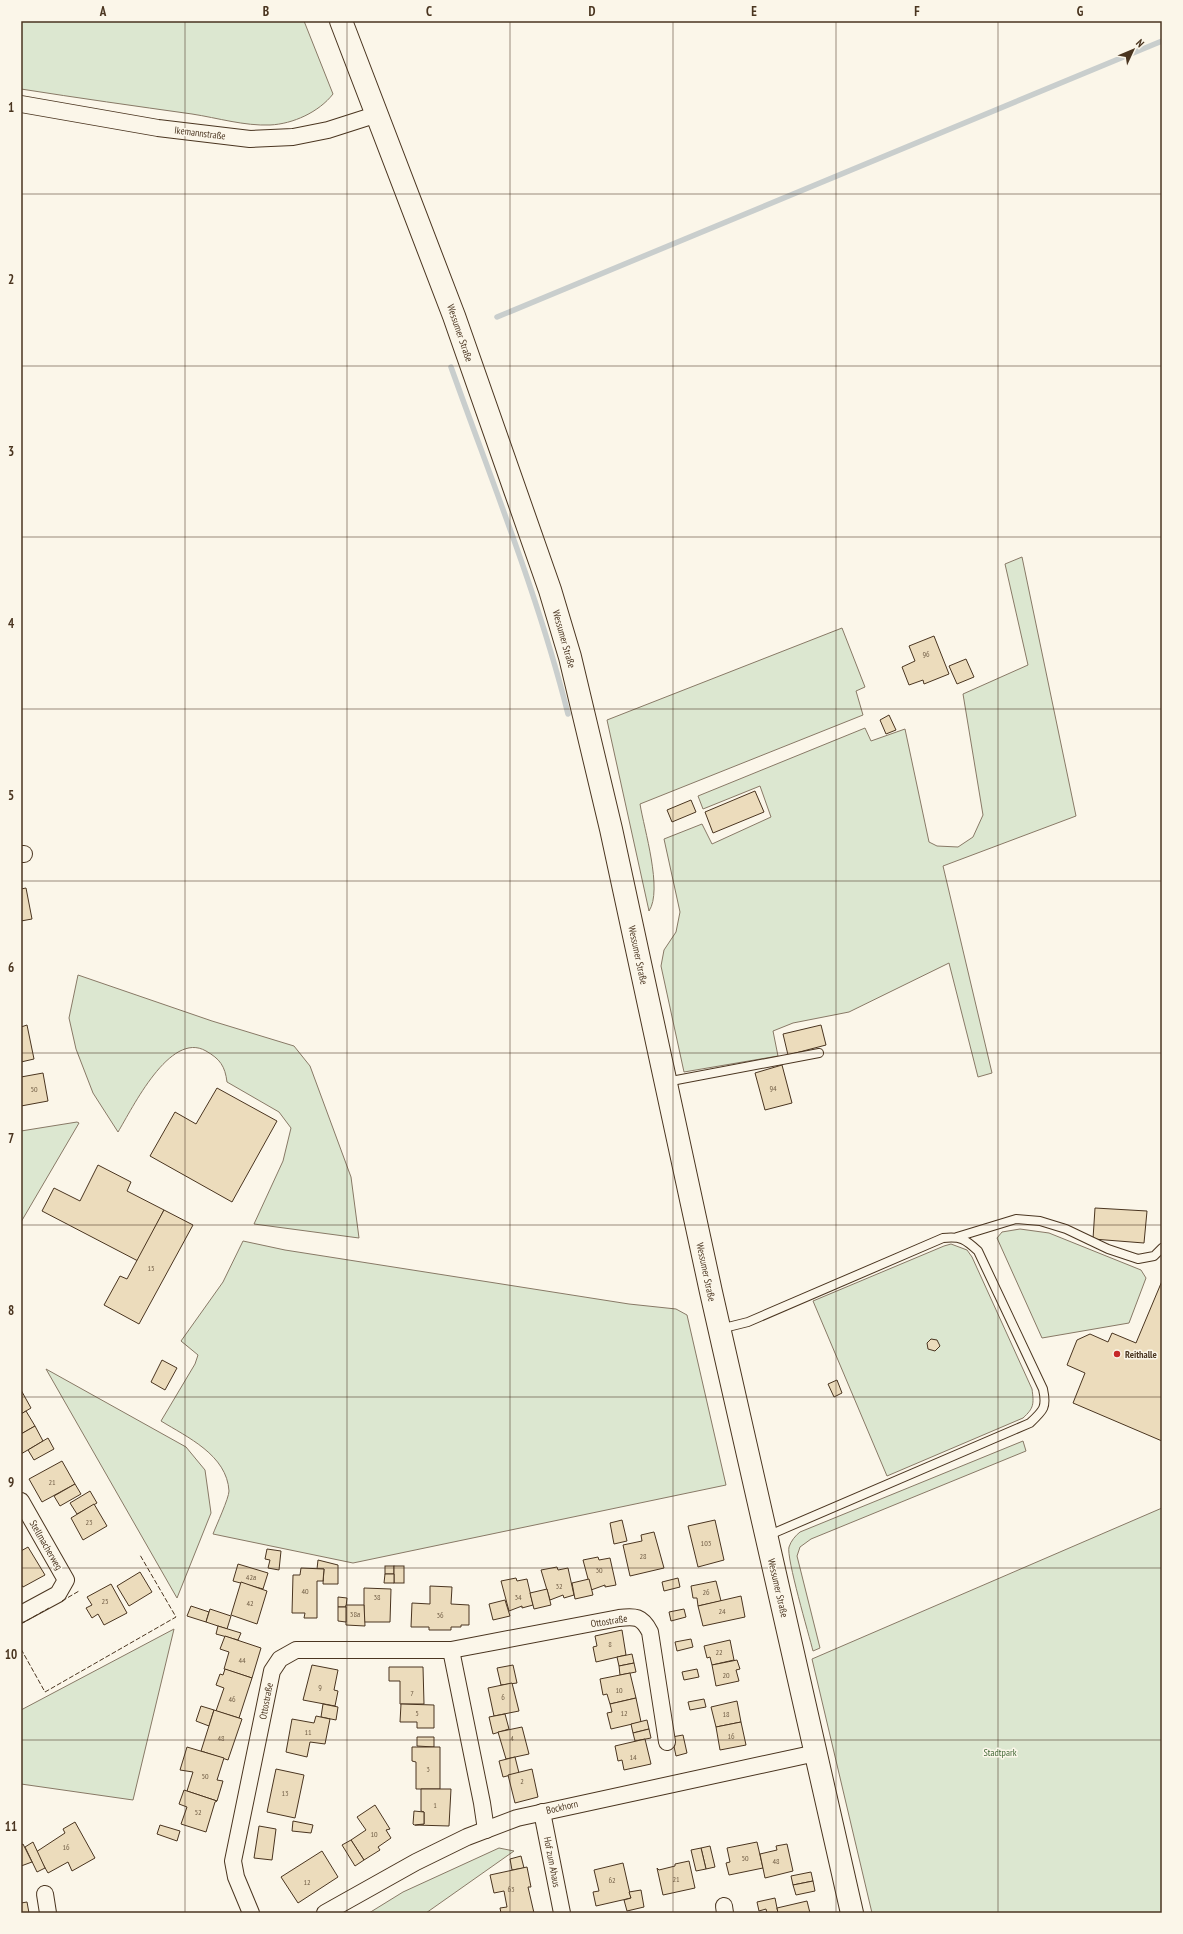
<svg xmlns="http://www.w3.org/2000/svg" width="1183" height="1934" font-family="'PT Sans Narrow',sans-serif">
<rect width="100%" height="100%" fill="#fbf6e9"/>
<g fill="#dce7d0" stroke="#887966">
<path d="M21,21H304L333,94C319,112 293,124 270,125C244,126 218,118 192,114C135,106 78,98 21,89Z"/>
<polygon points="1022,557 1076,816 943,866 992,1073 978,1077 949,963 849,1012 793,1023 773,1031 778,1056 684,1072 661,966 664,950 676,932 680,912 664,839 702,824 712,844 771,817 760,786 703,809 698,796 865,728 871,741 905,729 929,842 937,846 958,847 973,837 983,815 963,694 1028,665 1005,564"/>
<path d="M842,628L865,687L856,691L863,715L640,804C644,829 663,890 649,911L607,720Z"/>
<path d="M78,975L212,1021L294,1046L310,1066L351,1177L359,1238L254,1224L283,1161L291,1128L279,1112L227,1082C225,1066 220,1059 206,1051C170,1030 132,1109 118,1132L93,1093L76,1049L69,1018Z"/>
<polygon points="77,1122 79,1123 21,1222 21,1131"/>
<polygon points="1020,1229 1049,1233 1141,1270 1146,1278 1129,1323 1042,1338 997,1238 1002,1232"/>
<path d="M243,1241L285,1250L629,1304L676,1309L687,1315L726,1485L353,1563L213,1534C216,1526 229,1498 229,1491C227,1455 187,1437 161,1421L195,1364L198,1355L181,1341L223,1282Z"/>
<path d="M951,1244L967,1250L972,1257L1032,1389C1034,1404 1034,1408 1023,1418L887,1476L813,1301L944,1246Z"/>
<polygon points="46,1369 186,1447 205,1470 211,1513 177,1598"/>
<path d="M1023,1441L1026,1451L811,1539L800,1547L797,1556L820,1648L813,1651C809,1635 786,1557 789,1547C791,1541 795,1536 800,1532Z"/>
<polygon points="1162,1508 1162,1913 872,1913 812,1659"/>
<polygon points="174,1629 133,1800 21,1784 21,1710"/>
<polygon points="499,1848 514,1851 426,1913 369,1913 403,1892"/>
</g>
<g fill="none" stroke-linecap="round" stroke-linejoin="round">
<g stroke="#c9cecd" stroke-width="5.5">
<polyline points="497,317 1162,41"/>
<path d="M451,367C492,482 538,595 568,714"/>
</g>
</g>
<g fill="#ecdcbc" stroke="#4a3520">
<polygon points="934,636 949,674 924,684 923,680 909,685 902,667 915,661 909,646"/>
<polygon points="966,659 974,677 957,684 949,666"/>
<polygon points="889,715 896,730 886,734 880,720"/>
<polygon points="755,791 764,812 713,833 705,812"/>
<polygon points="691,800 696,812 672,822 667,810"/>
<polygon points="26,888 32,919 21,921 21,889"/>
<polygon points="27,1025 34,1059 21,1062 21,1027"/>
<polygon points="821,1025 826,1045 788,1055 783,1034"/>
<polygon points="782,1065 792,1103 765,1110 755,1073"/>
<polygon points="43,1073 48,1101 21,1106 21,1077"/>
<polygon points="217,1088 277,1121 232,1202 150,1156 175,1112 196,1124"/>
<polygon points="98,1165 131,1182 127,1191 164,1210 138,1261 42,1211 54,1188 80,1201"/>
<polygon points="1095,1208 1147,1211 1144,1243 1093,1239"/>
<polygon points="164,1210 193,1225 139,1324 104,1305 120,1276 127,1279"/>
<polygon points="1162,1281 1162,1441 1073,1403 1085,1373 1067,1365 1077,1340 1090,1334 1108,1342 1112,1333 1136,1343"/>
<polygon points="931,1339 937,1340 940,1346 935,1351 928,1349 927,1343"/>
<polygon points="162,1360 177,1368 165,1390 151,1382"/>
<polygon points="837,1380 842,1393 834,1397 828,1384"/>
<polygon points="21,1390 31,1408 21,1414"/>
<polygon points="26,1411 35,1426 21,1434 21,1414"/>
<polygon points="35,1426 43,1441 21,1454 21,1434"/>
<polygon points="48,1438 54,1449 34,1460 28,1450"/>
<polygon points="62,1461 75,1484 42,1502 29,1479"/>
<polygon points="75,1484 81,1494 60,1506 54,1496"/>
<polygon points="90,1491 97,1503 77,1514 70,1503"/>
<polygon points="94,1504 107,1526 83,1540 71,1518"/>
<polygon points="622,1520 627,1541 614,1544 610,1523"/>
<polygon points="715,1520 724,1560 698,1567 688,1526"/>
<polygon points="654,1532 664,1568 630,1576 623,1545 642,1541 641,1535"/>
<polygon points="28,1547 45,1575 23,1587 21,1584 21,1551"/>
<polygon points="267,1549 281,1551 279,1570 268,1568 270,1560 265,1559"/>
<polygon points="598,1557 599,1560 610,1558 616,1585 605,1587 605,1585 591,1590 583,1560"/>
<polygon points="318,1560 338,1565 338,1584 323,1584 324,1569 317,1569"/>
<polygon points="238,1564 268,1573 263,1589 233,1581"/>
<rect x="385" y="1566" width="9" height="8"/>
<rect x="394" y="1566" width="10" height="17"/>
<polygon points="557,1567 558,1570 568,1568 574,1595 564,1598 563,1595 550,1600 541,1570"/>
<polygon points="301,1568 324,1569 323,1581 317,1581 317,1618 304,1618 305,1613 292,1613 293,1575 300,1575"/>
<polygon points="140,1572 152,1592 129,1606 117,1586"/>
<polygon points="385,1574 394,1574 394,1583 384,1583"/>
<polygon points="516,1578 517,1581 527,1579 533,1605 522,1608 522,1606 509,1611 501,1581"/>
<polygon points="678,1578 680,1587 664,1591 662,1582"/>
<polygon points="589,1579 593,1595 575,1599 572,1583"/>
<polygon points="716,1581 721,1601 698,1606 697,1598 693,1598 691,1586"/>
<polygon points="241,1582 267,1591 257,1624 231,1615"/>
<polygon points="111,1584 127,1613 104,1625 98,1614 92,1618 86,1608 92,1605 87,1597"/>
<polygon points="430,1586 452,1587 451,1604 469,1605 469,1625 461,1625 461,1627 451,1627 451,1630 429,1630 429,1627 411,1627 412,1603 430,1604"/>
<polygon points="364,1588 391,1589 390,1622 364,1622"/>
<polygon points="547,1589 551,1605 534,1609 530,1593"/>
<polygon points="741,1596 745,1617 703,1626 698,1606"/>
<polygon points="338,1597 347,1598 346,1607 338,1607"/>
<polygon points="505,1600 510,1616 493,1620 489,1604"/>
<polygon points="346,1605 364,1605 365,1626 346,1625"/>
<polygon points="191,1606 209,1612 206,1622 187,1616"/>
<polygon points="338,1607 346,1607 346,1622 338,1621"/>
<polygon points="210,1609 231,1616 227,1629 206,1622"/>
<polygon points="684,1609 686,1617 671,1621 669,1612"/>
<polygon points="218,1626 241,1633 238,1640 216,1634"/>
<polygon points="622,1630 626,1655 596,1662 593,1647 597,1646 595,1636"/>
<polygon points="225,1636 261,1648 252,1678 224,1669 229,1652 220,1649"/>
<polygon points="691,1639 693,1647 677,1651 675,1642"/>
<polygon points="730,1640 734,1660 712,1665 710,1657 707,1658 704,1646"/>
<polygon points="632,1654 634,1663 619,1666 617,1657"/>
<polygon points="737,1660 740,1669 736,1670 739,1681 716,1686 712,1665"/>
<polygon points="634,1663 636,1672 620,1675 619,1666"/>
<polygon points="312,1665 338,1670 334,1690 338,1691 335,1706 303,1700"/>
<polygon points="513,1665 517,1683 501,1685 497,1668"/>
<polygon points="389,1667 423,1667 424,1704 400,1704 400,1681 389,1681"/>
<polygon points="225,1669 252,1678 239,1718 216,1711 224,1688 216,1685 220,1674 223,1675"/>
<polygon points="697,1669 699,1677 684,1680 682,1672"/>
<polygon points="630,1673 636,1698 610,1704 607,1694 603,1695 600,1679"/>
<polygon points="512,1683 519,1711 494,1716 488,1688"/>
<polygon points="636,1698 641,1722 611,1729 607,1713 612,1712 610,1704"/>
<polygon points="704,1699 706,1707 690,1710 688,1702"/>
<polygon points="737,1701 741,1722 716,1727 711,1707"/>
<polygon points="323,1704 338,1707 336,1720 321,1717"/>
<polygon points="401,1704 434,1705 434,1728 417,1728 417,1722 400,1722"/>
<polygon points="201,1706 214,1710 209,1726 196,1721"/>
<polygon points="214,1710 242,1719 228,1760 201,1751"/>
<polygon points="505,1714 509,1729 493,1734 489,1717"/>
<polygon points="316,1716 330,1719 325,1744 310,1742 307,1757 286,1752 292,1719 314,1723"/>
<polygon points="647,1720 649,1729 633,1733 631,1724"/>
<polygon points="741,1722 746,1745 720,1750 716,1727"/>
<polygon points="522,1727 529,1754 506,1759 498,1732"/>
<polygon points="649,1729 651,1738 635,1741 633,1733"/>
<polygon points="683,1735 687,1753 676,1756 672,1737"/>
<polygon points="417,1737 434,1737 434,1747 417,1746"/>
<polygon points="645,1739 651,1764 624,1770 622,1760 618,1761 615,1746"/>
<polygon points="187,1747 224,1758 217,1780 223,1781 217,1801 187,1791 193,1772 180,1770"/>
<polygon points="412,1747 440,1747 440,1789 416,1789 416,1762 412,1761"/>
<polygon points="515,1757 519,1773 503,1777 499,1761"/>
<polygon points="276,1769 304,1775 295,1818 267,1812"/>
<polygon points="532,1769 538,1797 515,1803 508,1775"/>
<polygon points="421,1789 451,1789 449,1826 415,1825 424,1824 424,1812 421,1811"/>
<polygon points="184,1790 217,1801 215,1802 206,1832 181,1824 187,1807 179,1804"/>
<polygon points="375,1805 390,1829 386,1830 391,1838 378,1847 380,1850 364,1860 351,1840 366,1830 357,1817"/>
<polygon points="414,1811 424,1812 424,1824 414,1825 413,1824"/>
<polygon points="293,1821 313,1825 311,1833 292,1831"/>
<polygon points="75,1822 95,1858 72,1871 68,1862 48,1873 36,1852 65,1833 63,1829"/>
<polygon points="160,1825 180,1831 177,1841 157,1834"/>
<polygon points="259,1826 276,1829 272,1860 254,1858"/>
<polygon points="351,1840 364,1860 355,1866 342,1845"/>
<polygon points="33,1842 45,1868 37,1872 25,1847"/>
<polygon points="757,1842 763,1868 729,1875 726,1863 730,1862 727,1848"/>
<polygon points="23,1844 32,1862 21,1866 21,1845"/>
<polygon points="787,1844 793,1871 765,1878 760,1854 777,1850 776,1846"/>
<polygon points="710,1846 715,1867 706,1869 701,1848"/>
<polygon points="701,1848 706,1869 696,1871 691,1850"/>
<polygon points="322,1851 338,1877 298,1903 281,1877"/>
<polygon points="521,1856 524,1868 512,1870 510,1859"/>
<polygon points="689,1861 695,1888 663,1895 657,1868 659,1870 675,1866 675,1864"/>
<polygon points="623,1863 631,1898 596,1906 593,1892 599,1891 594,1870"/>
<polygon points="527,1867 531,1887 528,1887 534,1913 501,1913 500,1908 507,1907 504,1891 494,1893 490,1875"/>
<polygon points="811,1872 813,1881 793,1885 791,1876"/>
<polygon points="813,1881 815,1891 796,1895 793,1885"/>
<polygon points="641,1890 644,1907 627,1911 624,1900 631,1898 629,1892"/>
<polygon points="775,1898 778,1913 767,1913 766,1909 759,1911 757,1902"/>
<polygon points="807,1901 810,1913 778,1913 777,1908"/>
<polygon points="27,1902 29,1913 21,1913 21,1903"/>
</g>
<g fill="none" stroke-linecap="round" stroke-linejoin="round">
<g stroke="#4a3520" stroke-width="10">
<g id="lane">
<polyline points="666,1082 819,1053"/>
<polyline points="957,1237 1016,1219 1040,1221 1066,1229 1108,1249 1138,1259 1154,1256 1162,1248"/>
<path d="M720,1329L748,1322L943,1238C961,1236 965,1239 978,1251L1043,1389C1047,1407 1044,1410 1030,1423L767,1536"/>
</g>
</g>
<g stroke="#4a3520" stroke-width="18">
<g id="street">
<polyline points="21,104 158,128 250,139 293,137 328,130 378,114"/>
<polyline points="21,854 24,854"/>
<polyline points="21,1501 66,1580 58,1594 21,1614"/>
<path d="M451,1650L619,1618C635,1616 642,1616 650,1632L667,1742"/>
<polyline points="542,1812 562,1913"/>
<polyline points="45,1894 48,1913"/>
<polyline points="724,1906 725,1913"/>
<polyline points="251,1913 236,1877 233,1861 272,1671 280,1659 296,1650 451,1650 482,1803 486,1830"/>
<polyline points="325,1913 416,1862 467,1837 517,1818 816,1753"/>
</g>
</g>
<g stroke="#4a3520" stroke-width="24">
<polyline id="secondary" points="341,21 454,316 550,590 570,657 611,829 711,1292 852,1913"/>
</g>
<use href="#lane" stroke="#fbf6e9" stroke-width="8"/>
<use href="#street" stroke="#fbf6e9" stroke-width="16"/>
<use href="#secondary" stroke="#fbf6e9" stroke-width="22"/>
<g stroke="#4a3520" stroke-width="1" stroke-dasharray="5 2" stroke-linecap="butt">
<polyline points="62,1601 79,1591"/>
<polyline points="21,1624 49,1608"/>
<polyline points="21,1649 45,1692 176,1617 140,1555"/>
</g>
</g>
<path fill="none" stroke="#4a3520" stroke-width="1" stroke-opacity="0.55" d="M185,21V1913M347,21V1913M510,21V1913M673,21V1913M836,21V1913M998,21V1913M21,194H1162M21,366H1162M21,537H1162M21,709H1162M21,881H1162M21,1053H1162M21,1225H1162M21,1397H1162M21,1568H1162M21,1740H1162"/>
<circle fill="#c62828" stroke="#fbf6e9" stroke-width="1.5" cx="1117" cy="1354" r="4"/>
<g text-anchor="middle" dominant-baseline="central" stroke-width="3" stroke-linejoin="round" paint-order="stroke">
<g font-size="8" fill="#725f47">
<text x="926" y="654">96</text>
<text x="773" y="1088">94</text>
<text x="34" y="1089">50</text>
<text x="151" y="1268">15</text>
<text x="52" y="1482">21</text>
<text x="89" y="1522">23</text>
<text x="706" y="1543">103</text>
<text x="643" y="1556">28</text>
<text x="599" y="1570">30</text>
<text x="251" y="1577">42a</text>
<text x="559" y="1586">32</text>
<text x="305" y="1591">40</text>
<text x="706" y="1592">26</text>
<text x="377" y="1597">38</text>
<text x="518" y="1597">34</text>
<text x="105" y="1601">25</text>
<text x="250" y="1603">42</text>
<text x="722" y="1611">24</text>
<text x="355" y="1614">38a</text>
<text x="440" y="1615">36</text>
<text x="610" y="1644">8</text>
<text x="719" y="1652">22</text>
<text x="242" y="1660">44</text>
<text x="726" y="1675">20</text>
<text x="320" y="1687">9</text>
<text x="619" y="1690">10</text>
<text x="412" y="1693">7</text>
<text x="503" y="1697">6</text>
<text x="232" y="1699">46</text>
<text x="417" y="1713">5</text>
<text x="624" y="1713">12</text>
<text x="726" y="1714">18</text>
<text x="308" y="1732">11</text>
<text x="731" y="1736">16</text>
<text x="221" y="1738">48</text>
<text x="512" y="1738">4</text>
<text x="633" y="1757">14</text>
<text x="428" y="1769">3</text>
<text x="205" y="1776">50</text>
<text x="522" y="1781">2</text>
<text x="285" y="1793">13</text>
<text x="435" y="1805">1</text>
<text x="198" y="1812">52</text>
<text x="374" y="1834">10</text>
<text x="66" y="1847">16</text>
<text x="745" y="1858">50</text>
<text x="776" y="1861">48</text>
<text x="676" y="1879">21</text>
<text x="612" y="1880">62</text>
<text x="307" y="1882">12</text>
<text x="511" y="1889">63</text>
</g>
<g font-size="10" fill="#4a3520" stroke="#fbf6e9">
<text transform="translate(200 133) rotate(7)">Ikemannstraße</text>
<text transform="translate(460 333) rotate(71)">Wessumer Straße</text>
<text transform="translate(564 639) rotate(74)">Wessumer Straße</text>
<text transform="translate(638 955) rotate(78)">Wessumer Straße</text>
<text transform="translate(706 1272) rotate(78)">Wessumer Straße</text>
<text transform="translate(46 1545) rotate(60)">Stellmacherweg</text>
<text transform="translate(778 1588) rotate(77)">Wessumer Straße</text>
<text transform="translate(609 1621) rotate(-9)">Ottostraße</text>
<text transform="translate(266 1701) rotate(-79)">Ottostraße</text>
<text transform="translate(562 1807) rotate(-13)">Bockhorn</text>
<text transform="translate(552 1862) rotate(79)">Hof zum Ahaus</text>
</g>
<g font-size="10" font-weight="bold" fill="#4a3520" stroke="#fbf6e9" text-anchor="start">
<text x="1125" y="1354">Reithalle</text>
</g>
<g font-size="10" fill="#436837" stroke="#fbf6e9">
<text x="1000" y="1752">Stadtpark</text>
</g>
</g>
<rect width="1183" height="1934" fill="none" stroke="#fbf6e9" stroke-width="44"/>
<g transform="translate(1133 50) rotate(46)" stroke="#fbf6e9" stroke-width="3" paint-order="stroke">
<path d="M0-3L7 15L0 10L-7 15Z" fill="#4a3520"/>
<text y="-6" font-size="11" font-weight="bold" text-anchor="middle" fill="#4a3520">N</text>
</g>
<rect x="22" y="22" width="1139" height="1890" fill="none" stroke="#4a3520" stroke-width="1.5"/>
<g font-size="13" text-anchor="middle" font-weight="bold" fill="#4a3520">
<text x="103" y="16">A</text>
<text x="266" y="16">B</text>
<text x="429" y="16">C</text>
<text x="592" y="16">D</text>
<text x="754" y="16">E</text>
<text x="917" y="16">F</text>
<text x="1080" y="16">G</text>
<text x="11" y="112">1</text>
<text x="11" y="284">2</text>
<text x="11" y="456">3</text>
<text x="11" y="628">4</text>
<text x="11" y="800">5</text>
<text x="11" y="972">6</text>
<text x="11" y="1143">7</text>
<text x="11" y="1315">8</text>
<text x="11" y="1487">9</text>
<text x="11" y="1659">10</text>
<text x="11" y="1831">11</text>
</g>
</svg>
